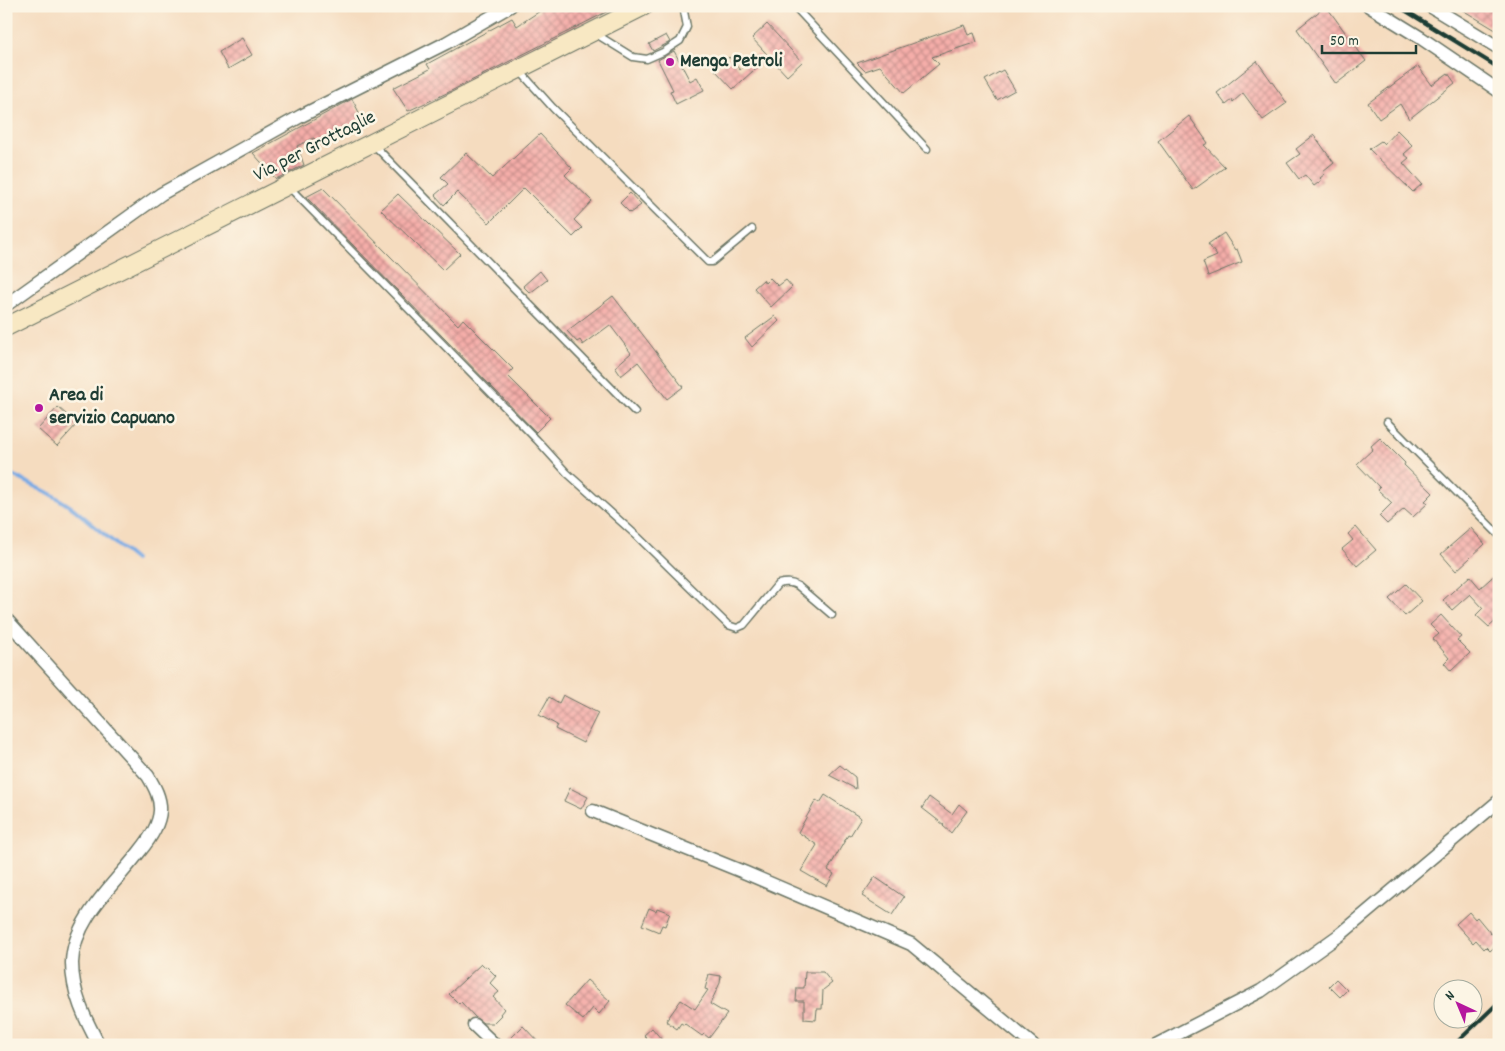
<svg xmlns="http://www.w3.org/2000/svg" width="1505" height="1051" font-family="Dekko,sans-serif">
<defs>
<pattern id="building-cross-hatch" width="8" height="8" patternUnits="userSpaceOnUse" patternTransform="scale(1.25)"><rect width="8" height="8" fill="#f5ada9"/><path d="M0 0l8 8M0 8l8-8" fill="none" stroke="#c68e8a"/></pattern>
</defs>
<rect width="100%" height="100%" fill="#fcf5e5"/>
<filter id="ink" filterUnits="userSpaceOnUse"><feTurbulence type="fractalNoise" baseFrequency=".02" numOctaves="2"/><feDisplacementMap in="SourceGraphic" scale="10" xChannelSelector="R" yChannelSelector="G"/><feConvolveMatrix kernelMatrix="1 2 1 2 8 2 1 2 1" color-interpolation-filters="sRGB"/></filter>
<filter id="wash" filterUnits="userSpaceOnUse"><feTurbulence type="fractalNoise" baseFrequency=".0096" numOctaves="4" result="noise"/><feDisplacementMap in="SourceGraphic" scale="20" xChannelSelector="R" yChannelSelector="G"/><feGaussianBlur stdDeviation="1.12" result="paint"/><feColorMatrix in="noise" values="0 0 0 0 0 0 0 0 0 0 0 0 0 0 0 0 0 1.4 0 .05"/><feComposite in="paint" operator="in"/></filter>
<g filter="url(#wash)">
<rect width="100%" height="100%" fill="#f5dcbf"/>
<g fill="none" stroke-linecap="round" stroke-linejoin="round">
<polyline stroke="#79aae4" stroke-width="4" points="6,472 51,494 74,509 135,560"/>
</g>
<g id="blocks">
<g fill="url(#building-cross-hatch)">
<polygon points="537,6 618,6 449,92 408,111 393,88 430,69 427,64 512,18 517,26 540,11"/>
<polygon points="1326,6 1366,61 1336,84 1297,29"/>
<polygon points="1456,6 1499,6 1499,32"/>
<polygon points="767,24 802,62 787,76 752,38"/>
<polygon points="964,25 968,35 974,33 977,42 932,57 939,64 904,93 880,66 865,71 857,63"/>
<polygon points="666,35 670,42 653,51 649,44"/>
<polygon points="242,38 252,55 228,69 219,52"/>
<polygon points="674,51 690,81 697,77 704,90 676,104 670,91 673,90 658,60"/>
<polygon points="758,54 764,61 733,89 715,70 729,57 740,70"/>
<polygon points="1257,61 1287,103 1263,120 1243,93 1233,102 1232,100 1226,105 1217,93"/>
<polygon points="1418,66 1432,85 1448,73 1455,83 1409,119 1400,104 1379,119 1368,103"/>
<polygon points="1003,70 1015,90 997,100 985,80"/>
<polygon points="352,99 362,118 317,146 314,138 297,146 304,165 276,179 253,153"/>
<polygon points="1189,116 1208,143 1204,145 1225,167 1193,190 1158,141"/>
<polygon points="1397,130 1413,146 1404,154 1409,158 1403,163 1422,184 1413,192 1369,149 1381,141 1384,144"/>
<polygon points="540,134 572,168 565,175 592,201 574,220 582,228 573,237 524,188 489,223 457,192 444,205 435,195 448,184 441,177 466,153 492,178"/>
<polygon points="1314,135 1334,163 1323,172 1325,174 1320,178 1322,180 1314,186 1305,175 1299,179 1287,163 1300,154 1296,149"/>
<polygon points="323,188 458,325 463,319 513,369 507,375 550,418 536,432 307,198 306,197"/>
<polygon points="630,193 641,205 630,213 620,203"/>
<polygon points="398,194 460,254 443,270 381,210"/>
<polygon points="1224,233 1235,250 1237,249 1242,262 1208,276 1203,262 1217,256 1208,244"/>
<polygon points="540,271 547,280 530,293 523,286"/>
<polygon points="770,278 778,286 786,280 792,287 771,307 754,288 763,280 765,283"/>
<polygon points="613,296 683,387 667,399 638,362 621,376 615,367 631,353 610,325 583,345 580,340 577,342 567,331"/>
<polygon points="775,316 779,321 752,347 745,338"/>
<polygon points="58,407 77,424 57,446 38,429"/>
<polygon points="1380,438 1405,463 1404,465 1433,493 1425,501 1428,503 1413,517 1404,509 1387,524 1379,516 1392,503 1378,490 1380,488 1357,464 1373,449 1371,446"/>
<polygon points="1356,527 1376,550 1357,566 1342,549 1353,540 1348,534"/>
<polygon points="1471,528 1485,544 1456,571 1441,554"/>
<polygon points="1499,571 1499,618 1489,627 1476,615 1483,608 1470,594 1452,610 1443,600 1470,576 1480,588"/>
<polygon points="1406,584 1422,601 1405,616 1389,599"/>
<polygon points="1441,615 1461,637 1457,640 1470,653 1451,671 1444,663 1449,658 1433,639 1439,634 1430,625"/>
<polygon points="563,695 598,713 583,743 555,729 557,725 539,715 549,697 559,703"/>
<polygon points="840,765 855,777 856,789 829,775"/>
<polygon points="570,788 588,797 581,809 564,801"/>
<polygon points="825,795 861,818 850,836 848,835 828,870 834,874 827,886 801,871 817,845 798,832 816,800 820,803"/>
<polygon points="929,797 952,814 959,804 967,811 951,833 943,826 944,825 922,808"/>
<polygon points="875,877 904,897 892,915 862,896"/>
<polygon points="649,908 656,911 657,908 670,913 665,926 662,925 659,932 642,925"/>
<polygon points="1469,912 1475,919 1477,917 1491,934 1494,932 1499,937 1499,943 1490,951 1486,947 1484,949 1476,940 1473,943 1456,924"/>
<polygon points="481,964 484,967 486,966 496,976 490,983 499,992 493,997 504,1009 500,1014 501,1015 493,1023 483,1023 475,1017 461,1002 459,1004 449,994"/>
<polygon points="805,972 823,972 832,983 823,990 822,1009 817,1009 816,1020 804,1019 804,1001 796,1001 797,988 804,988"/>
<polygon points="709,974 721,976 720,983 710,1004 727,1014 709,1038 704,1034 702,1036 685,1024 684,1025 681,1023 677,1029 666,1021 681,1000 695,1009 708,990 705,989"/>
<polygon points="1336,979 1347,990 1340,997 1329,986"/>
<polygon points="587,980 610,1001 599,1014 593,1008 583,1020 565,1005"/>
<polygon points="523,1026 541,1045 504,1045"/>
<polygon points="652,1028 662,1040 657,1045 653,1045 644,1035"/>
</g>
</g>
</g>
<g filter="url(#ink)">
<use href="#blocks" fill-opacity="0" stroke="#6a7565" stroke-width="1"/>
<g fill="none" stroke-linecap="round" stroke-linejoin="round">
<g stroke="#6a7565" stroke-width="9">
<g id="lane">
<polyline points="794,6 927,149"/>
<polyline points="596,34 633,57 647,59 663,52 680,41 687,27 683,6"/>
<polyline points="519,70 553,108 708,262 712,262 752,229"/>
<polyline points="373,144 635,412"/>
<path d="M288,186L537,440L567,473L638,537L728,625L737,628L744,625L778,584C786,582 791,582 798,586L832,615"/>
<polyline points="1387,422 1499,535"/>
</g>
</g>
<g stroke="#6a7565" stroke-width="15">
<g id="street">
<polyline points="1369,6 1421,38 1499,91"/>
<polyline points="1430,6 1499,48"/>
<polyline points="6,305 161,194 301,116 446,43 510,6"/>
<path d="M6,619L148,776C154,786 161,798 160,811C159,826 149,840 140,851C115,884 73,919 72,963C72,993 85,1019 99,1045"/>
<polyline points="593,811 746,873 911,944 1033,1045"/>
<polyline points="474,1025 495,1045"/>
<polyline points="1156,1045 1261,991 1341,934 1499,801"/>
</g>
</g>
<g stroke="#6a7565" stroke-width="20">
<polyline id="secondary" points="6,327 644,6"/>
</g>
<use href="#lane" stroke="#fff" stroke-width="6"/>
<use href="#street" stroke="#fff" stroke-width="12"/>
<use href="#secondary" stroke="#f8e8c3" stroke-width="18"/>
<g stroke="#1f3d34" stroke-width="4">
<polyline points="1398,6 1499,68"/>
<polyline points="1454,1045 1499,1002"/>
</g>
</g>
</g>
<g fill="#b5179e" stroke="#fcf5e5" stroke-width="2">
<circle cx="670" cy="62" r="5"/>
<circle cx="39" cy="408" r="5"/>
</g>
<g text-anchor="middle" dominant-baseline="central" stroke-width="5" stroke-linejoin="round" paint-order="stroke">
<g font-size="20" font-weight="bold" fill="#1f3d34" stroke="#fcf5e5" text-anchor="start">
<text x="680" y="62">Menga Petroli</text>
<text x="49" y="396">Area di<tspan x="49" dy="23">servizio Capuano</tspan></text>
</g>
<g font-size="20" fill="#1f3d34" stroke="#fcf5e5">
<text transform="translate(315 147) rotate(-27)">Via per Grottaglie</text>
</g>
</g>
<rect width="1505" height="1051" fill="none" stroke="#fcf5e5" stroke-width="25"/>
<g transform="translate(1458 1004) rotate(316)"><circle r="24" fill="#fcf5e5" stroke="#a4ab9e"/>
<path d="M0-4L9 19L0 12L-9 19Z" fill="#b5179e"/>
<text y="-8" font-size="14" font-weight="bold" text-anchor="middle" fill="#1f3d34">N</text>
</g>
<path d="M1322 45v8h94v-8" fill="none" stroke="#1f3d34" stroke-width="2.5"/>
<text x="1330" y="45" font-size="15" fill="#1f3d34" stroke="#fcf5e5" stroke-width="4" paint-order="stroke">50 m</text>
</svg>
